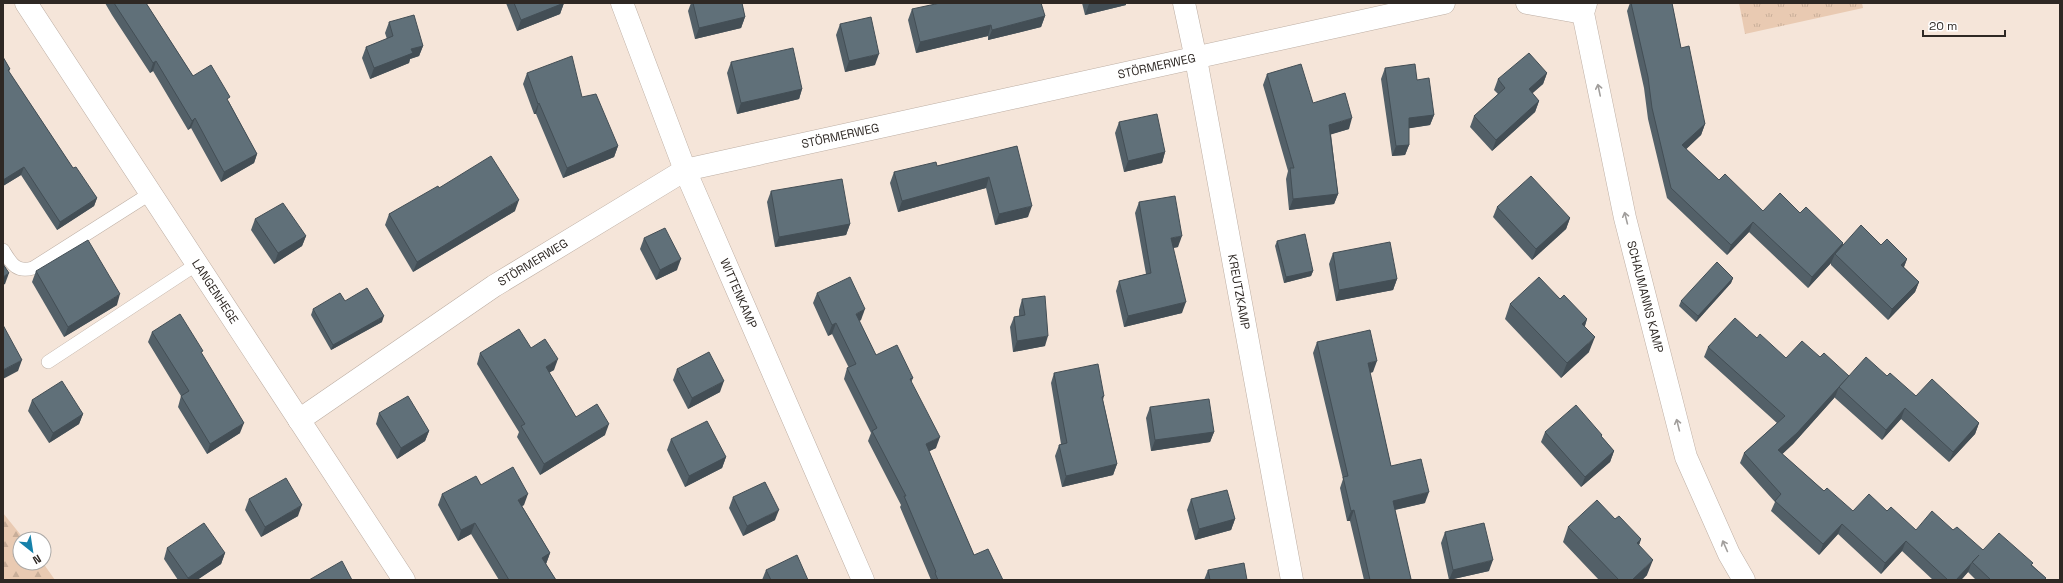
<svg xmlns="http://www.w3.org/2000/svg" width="2063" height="583" font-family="'Space Grotesk',sans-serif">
<defs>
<pattern id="grass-tufts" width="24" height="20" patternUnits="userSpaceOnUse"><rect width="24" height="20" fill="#e9cab2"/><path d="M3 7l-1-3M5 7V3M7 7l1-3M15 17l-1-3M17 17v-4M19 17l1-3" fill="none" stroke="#c8ae99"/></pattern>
<pattern id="forest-firs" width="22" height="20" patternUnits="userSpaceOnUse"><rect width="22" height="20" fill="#e9cab2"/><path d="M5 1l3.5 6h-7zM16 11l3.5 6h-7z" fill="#c8ae99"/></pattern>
</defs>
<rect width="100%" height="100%" fill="#f5e5d9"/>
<polygon fill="url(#grass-tufts)" points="1739,3 1862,3 1863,8 1745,34"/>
<polygon fill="url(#forest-firs)" points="3,513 24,539 20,539 20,563 43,563 55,580 3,580"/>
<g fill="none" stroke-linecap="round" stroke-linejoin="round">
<g stroke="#bdaea3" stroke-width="14">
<g id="lane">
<path d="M3,250C11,263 16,273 33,268L151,193"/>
<polyline points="48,362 197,264"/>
</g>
</g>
<g stroke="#bdaea3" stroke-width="23">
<g id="street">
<path id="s1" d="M26,3L404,580"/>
<path id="s2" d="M622,3L685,170L863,580"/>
<path id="s3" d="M1184,3L1196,59L1292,580"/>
<polyline points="1527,3 1583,13"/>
<path id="s4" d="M1586,3L1583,13L1625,218L1686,457L1729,554L1744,580"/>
<path id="s5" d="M299,420L494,286L685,170L1444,3"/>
</g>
</g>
<use href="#lane" stroke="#fff" stroke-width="13"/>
<use href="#street" stroke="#fff" stroke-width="22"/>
</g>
<g fill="#536068">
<polygon points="105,3 146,3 193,76 229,102 257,154 254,163 221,182 191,128 188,130 153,71 150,73 112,15"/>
<polygon points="506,3 564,3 560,14 517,31"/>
<polygon points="691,3 742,3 745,17 741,28 695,39 688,11"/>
<polygon points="1082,3 1126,3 1126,5 1085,15"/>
<polygon points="1630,3 1672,3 1681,48 1705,124 1701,135 1686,149 1719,180 1763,211 1800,213 1843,243 1843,245 1881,245 1907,259 1904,267 1919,282 1915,292 1888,320 1831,265 1831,263 1808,288 1749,232 1727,255 1667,198 1648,119 1644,88 1627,11"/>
<polygon points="912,9 1045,16 1041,27 988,40 988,36 916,53 908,20"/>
<polygon points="389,22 423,46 419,56 410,59 409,63 370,79 362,58 366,47 387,39 385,33"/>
<polygon points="840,24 875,65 845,72 836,35"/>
<polygon points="3,57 10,69 9,72 73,168 97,198 94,206 57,230 21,175 3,186"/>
<polygon points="731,62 802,89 799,99 737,114 727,73"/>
<polygon points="1385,68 1417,80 1434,115 1430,125 1409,128 1409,145 1405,155 1392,156 1381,79"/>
<polygon points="527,73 618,146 614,157 563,178 536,114 534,114 523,84"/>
<polygon points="1547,73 1543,84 1532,93 1539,101 1535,112 1492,151 1470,127 1474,116 1498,94 1494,90 1498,79"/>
<polygon points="1267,74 1349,129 1331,134 1338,194 1334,204 1289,210 1286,179 1288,171 1263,85"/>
<polygon points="1119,122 1165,152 1162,163 1124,172 1115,133"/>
<polygon points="1017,146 1028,217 995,225 986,188 898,212 890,183 894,172 937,166"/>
<polygon points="439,188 515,211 413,272 385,225 389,214"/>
<polygon points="771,191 850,224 846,235 775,247 767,202"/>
<polygon points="1139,202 1178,247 1173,248 1182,313 1124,327 1116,291 1119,281 1146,274 1135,213"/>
<polygon points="1497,207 1570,218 1566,229 1532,260 1493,217"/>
<polygon points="255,219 306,236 302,246 274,264 251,230"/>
<polygon points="644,238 677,270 656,280 640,249"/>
<polygon points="1277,241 1313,271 1311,276 1284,283 1275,246"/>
<polygon points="1333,253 1397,279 1393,290 1336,301 1329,264"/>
<polygon points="36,271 117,305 64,337 32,282"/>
<polygon points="1733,278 1731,283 1696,322 1679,306 1681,301"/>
<polygon points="817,293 861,320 859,321 876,355 913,378 911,383 936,448 929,451 974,555 1003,580 931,580 900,507 901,505 868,441 871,433 844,379 847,368 849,368 832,334 828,336 813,303"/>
<polygon points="1022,299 1045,346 1013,352 1010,327 1014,317 1019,316 1019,310"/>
<polygon points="1560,299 1587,319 1585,326 1589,352 1561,378 1505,319 1510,304"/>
<polygon points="345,301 382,322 331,350 311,315 313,309"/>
<polygon points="152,332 202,354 240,433 207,454 178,407 181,396 148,342"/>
<polygon points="1757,338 1786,358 1820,357 1849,376 1887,376 1916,396 1979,423 1975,434 1949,462 1901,419 1882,440 1835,398 1835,397 1793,444 1782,454 1824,491 1853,511 1887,511 1916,530 1953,530 1983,550 2032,565 2046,578 2045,580 1976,580 1968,572 1961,580 1933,580 1902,551 1881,574 1838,534 1819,555 1771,511 1775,502 1740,463 1744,453 1777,423 1704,357 1708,347"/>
<polygon points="1317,342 1373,372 1370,373 1391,466 1425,503 1395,510 1411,580 1364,580 1350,521 1347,521 1340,488 1343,479 1313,353"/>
<polygon points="531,348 554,370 549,372 576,417 605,435 540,475 517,437 519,432 477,364 480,353"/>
<polygon points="677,369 720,392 688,409 673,380"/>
<polygon points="1054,373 1104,396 1103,400 1117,464 1113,475 1062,487 1055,456 1059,445 1061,444 1051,383"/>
<polygon points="32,400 83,414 79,424 49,443 28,411"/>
<polygon points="1150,407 1214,432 1210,442 1151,451 1146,418"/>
<polygon points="379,413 429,431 425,441 397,459 376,424"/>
<polygon points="1545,432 1602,437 1614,451 1610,462 1581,487 1541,442"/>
<polygon points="671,439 726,457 722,468 685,487 667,450"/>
<polygon points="481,485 524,505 522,506 550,553 546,564 556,580 499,580 471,534 458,541 438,505 442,494"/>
<polygon points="733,497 775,520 743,536 729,508"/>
<polygon points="249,499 298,516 261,537 245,510"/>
<polygon points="1191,499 1235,519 1231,530 1195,540 1187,510"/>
<polygon points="1615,519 1641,539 1639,545 1647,575 1642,580 1599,580 1563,542 1568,527"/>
<polygon points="1445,532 1489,571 1449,580 1441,543"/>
<polygon points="167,548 225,553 221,564 197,580 178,580 164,559"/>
<polygon points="766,570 808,580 762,580"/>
<polygon points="1208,570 1247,580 1204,580"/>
</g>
<g fill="#434e55">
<polygon points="564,3 560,14 517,31 521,20"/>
<polygon points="1093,3 1126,3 1126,5 1085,15 1089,4"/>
<polygon points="1045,16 1041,27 988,40 992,30"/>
<polygon points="745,17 741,28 695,39 699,28"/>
<polygon points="991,25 988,36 916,53 920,42"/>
<polygon points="423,46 419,56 410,59 409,63 370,79 374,68 411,49"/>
<polygon points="879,54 875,65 845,72 849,61"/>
<polygon points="156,61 153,71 150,73 153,63"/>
<polygon points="1547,73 1543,84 1525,100 1529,89"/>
<polygon points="802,89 799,99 737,114 741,103"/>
<polygon points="1539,101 1535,112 1492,151 1496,140"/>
<polygon points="539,103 536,114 534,114 538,104"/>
<polygon points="1434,115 1430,125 1405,129 1409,118"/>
<polygon points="195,118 191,128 188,130 192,121"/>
<polygon points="1352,118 1349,129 1326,136 1329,125"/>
<polygon points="1705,124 1701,135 1679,156 1682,145"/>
<polygon points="1409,145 1405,155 1392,156 1396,146"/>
<polygon points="618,146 614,157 563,178 567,168"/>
<polygon points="1165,152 1162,163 1124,172 1128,161"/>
<polygon points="257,154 254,163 221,182 224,172"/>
<polygon points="24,167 21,175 3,186 3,180"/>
<polygon points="989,177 986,188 898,212 902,201"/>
<polygon points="1338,194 1334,204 1289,210 1293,199"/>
<polygon points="97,198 94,206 57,230 60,222"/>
<polygon points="519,200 515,211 413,272 417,262"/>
<polygon points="1032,206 1028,217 995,225 999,214"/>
<polygon points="1570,218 1566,229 1532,260 1536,249"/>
<polygon points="1753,222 1749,232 1727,255 1731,245"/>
<polygon points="850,224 846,235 775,247 779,237"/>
<polygon points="306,236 302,246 274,264 278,253"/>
<polygon points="1182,236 1178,247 1167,249 1171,238"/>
<polygon points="1843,243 1839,254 1835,254 1831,263 1808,288 1812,277"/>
<polygon points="681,259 677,270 656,280 660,270"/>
<polygon points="1907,259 1903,269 1901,265"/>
<polygon points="1313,271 1311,276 1284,283 1286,277"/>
<polygon points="9,273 5,284 3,285 3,277"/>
<polygon points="1733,278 1731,283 1696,322 1698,316"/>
<polygon points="1397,279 1393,290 1336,301 1339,290"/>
<polygon points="1919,282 1915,292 1888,320 1892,309"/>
<polygon points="120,294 117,305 64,337 68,327"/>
<polygon points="1186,302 1182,313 1124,327 1128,316"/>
<polygon points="865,309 861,320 852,324 856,314"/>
<polygon points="384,316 382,322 331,350 333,345"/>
<polygon points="1587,319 1582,334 1582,324"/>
<polygon points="836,323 832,334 828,336 832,325"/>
<polygon points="1048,336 1045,346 1013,352 1017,341"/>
<polygon points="1595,337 1589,352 1561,378 1567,363"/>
<polygon points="558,359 554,370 542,377 546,367"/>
<polygon points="22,360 18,371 3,379 3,370"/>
<polygon points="1377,361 1373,372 1364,374 1368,363"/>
<polygon points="1849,376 1839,387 1835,397 1793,444 1775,461 1778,450"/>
<polygon points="724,381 720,392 688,409 692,398"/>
<polygon points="1905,408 1901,419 1882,440 1886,430"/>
<polygon points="83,414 79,424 49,443 53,433"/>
<polygon points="244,423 240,433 207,454 210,444"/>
<polygon points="1979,423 1975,434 1949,462 1953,452"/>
<polygon points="609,424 605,435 540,475 544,464"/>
<polygon points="429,431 425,441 397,459 401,448"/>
<polygon points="1214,432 1210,442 1151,451 1155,440"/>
<polygon points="940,437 936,448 922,455 926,444"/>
<polygon points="1614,451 1610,462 1581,487 1585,477"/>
<polygon points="726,457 722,468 685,487 689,476"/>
<polygon points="1117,464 1113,475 1062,487 1066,476"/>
<polygon points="1429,492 1425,503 1389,511 1393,501"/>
<polygon points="528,494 524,505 514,510 518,500"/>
<polygon points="302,505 298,516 261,537 265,527"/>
<polygon points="779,510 775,520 743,536 747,526"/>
<polygon points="1354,510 1350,521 1347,521 1351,511"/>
<polygon points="1235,519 1231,530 1195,540 1199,529"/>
<polygon points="475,523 471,534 458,541 461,530"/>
<polygon points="1842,524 1838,534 1819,555 1823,544"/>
<polygon points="1641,539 1636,554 1637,543"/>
<polygon points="1906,541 1902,551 1881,574 1885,563"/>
<polygon points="225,553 221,564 197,580 187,580 188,578"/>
<polygon points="550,553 546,564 538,569 542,558"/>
<polygon points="1493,560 1489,571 1449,580 1453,570"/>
<polygon points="1653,560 1647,575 1642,580 1632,580"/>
<polygon points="1972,562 1968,572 1961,580 1956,580"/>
</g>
<g fill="#607079" stroke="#434e55">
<polygon points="114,3 146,3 193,76 211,65 230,97 227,99 257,154 224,172 195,118 192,121 156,61 153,63"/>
<polygon points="514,3 564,3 521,20"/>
<polygon points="693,3 742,3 745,17 699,28"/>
<polygon points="940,3 1041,3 1045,16 992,30 991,25 920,42 912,9"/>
<polygon points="1631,3 1672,3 1681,48 1689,46 1705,124 1682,145 1719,180 1725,174 1763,211 1780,193 1800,213 1806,207 1843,243 1812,277 1753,222 1731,245 1671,188 1652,108 1648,77"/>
<polygon points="414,15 423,46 411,49 413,53 374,68 366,47 393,36 389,22"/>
<polygon points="871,17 879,54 849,61 840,24"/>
<polygon points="793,48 802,89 741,103 731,62"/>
<polygon points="1529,53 1547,73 1529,89 1539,101 1496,140 1474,116 1505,88 1498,79"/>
<polygon points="572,56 582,97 596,94 618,146 567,168 539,103 538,104 527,73"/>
<polygon points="3,57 10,69 8,70 73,168 76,167 97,198 60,222 24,167 3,180"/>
<polygon points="1301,64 1313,103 1345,93 1352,118 1329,125 1338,194 1293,199 1290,168 1294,168 1267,74"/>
<polygon points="1415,64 1417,80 1429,78 1434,115 1409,118 1409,145 1396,146 1385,68"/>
<polygon points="1157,114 1165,152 1128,161 1119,122"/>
<polygon points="1017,146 1032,206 999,214 989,177 902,201 894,172 936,162 937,166"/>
<polygon points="491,156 519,200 417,262 389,214 438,186 439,188"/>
<polygon points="1531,176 1570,218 1536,249 1497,207"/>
<polygon points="842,179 850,224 779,237 771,191"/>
<polygon points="1175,196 1182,236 1171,238 1186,302 1128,316 1119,281 1151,273 1139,202"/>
<polygon points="283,203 306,236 278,253 255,219"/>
<polygon points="1861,225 1881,245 1887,239 1907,259 1901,265 1919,282 1892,309 1835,254"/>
<polygon points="665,228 681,259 660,270 644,238"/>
<polygon points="1305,234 1313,271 1286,277 1277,241"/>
<polygon points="88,240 120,294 68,327 36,271"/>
<polygon points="1390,242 1397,279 1339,290 1333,253"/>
<polygon points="1717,262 1733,278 1698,316 1681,301"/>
<polygon points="3,264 9,273 3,277"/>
<polygon points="850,277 865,309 856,314 876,355 897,345 913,378 910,379 940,437 926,444 974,555 988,549 1003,580 938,580 935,573 936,572 904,496 906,496 872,431 877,428 847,368 856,364 836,323 832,325 817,293"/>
<polygon points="1539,277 1560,299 1564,295 1587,319 1582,324 1595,337 1567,363 1510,304"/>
<polygon points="367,288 384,316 333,345 313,309 340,293 345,301"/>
<polygon points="1045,296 1048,336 1017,341 1014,317 1025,315 1022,299"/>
<polygon points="180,314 203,351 201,352 244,423 210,444 181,396 189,391 152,332"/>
<polygon points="1735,318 1757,338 1760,334 1786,358 1802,341 1820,357 1824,353 1849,376 1797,433 1778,450 1824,491 1827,488 1853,511 1869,494 1887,511 1891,507 1916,530 1932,511 1953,530 1957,527 1983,550 1999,533 2033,563 2031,565 2046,578 2044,580 1991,580 1972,562 1979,555 1956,580 1948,580 1906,541 1885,563 1842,524 1823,544 1775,501 1781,494 1744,453 1785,416 1708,347"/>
<polygon points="3,325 22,360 3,370"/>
<polygon points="519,329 531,348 545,339 558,359 546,367 576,417 597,404 609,424 544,464 521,426 525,424 480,353"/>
<polygon points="1370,330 1377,361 1368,363 1391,466 1421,459 1429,492 1393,501 1411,579 1407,580 1370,580 1354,510 1351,511 1343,477 1348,476 1317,342"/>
<polygon points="709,352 724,381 692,398 677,369"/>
<polygon points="1866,357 1887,376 1890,373 1916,396 1932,379 1979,423 1953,452 1905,408 1886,430 1839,387"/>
<polygon points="1098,364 1104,396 1102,397 1117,464 1066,476 1059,445 1067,443 1054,373"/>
<polygon points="62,381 83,414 53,433 32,400"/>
<polygon points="408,396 429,431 401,448 379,413"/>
<polygon points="1209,399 1214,432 1155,440 1150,407"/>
<polygon points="1576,405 1602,435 1601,436 1614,451 1585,477 1545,432"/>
<polygon points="707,421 726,457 689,476 671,439"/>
<polygon points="513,467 528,494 518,500 550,553 542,558 556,580 509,580 475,523 461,530 442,494 476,476 481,485"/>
<polygon points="286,478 302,505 265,527 249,499"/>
<polygon points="765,482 779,510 747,526 733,497"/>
<polygon points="1227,490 1235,519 1199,529 1191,499"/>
<polygon points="1597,500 1615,519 1619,516 1641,539 1637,543 1653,560 1632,580 1619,580 1568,527"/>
<polygon points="204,523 225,553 188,578 167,548"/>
<polygon points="1484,523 1493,560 1453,570 1445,532"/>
<polygon points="797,555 808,580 771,580 766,570"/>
<polygon points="342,561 352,580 309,580"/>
<polygon points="1244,563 1247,580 1210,580 1208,570"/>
</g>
<defs><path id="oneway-shaft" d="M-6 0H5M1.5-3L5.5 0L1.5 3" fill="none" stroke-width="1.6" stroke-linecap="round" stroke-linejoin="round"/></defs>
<g stroke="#a19e9c">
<use href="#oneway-shaft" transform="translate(1599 90) rotate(-102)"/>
<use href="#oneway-shaft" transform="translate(1626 218) rotate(-104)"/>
<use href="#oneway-shaft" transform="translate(1678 425) rotate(-104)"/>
<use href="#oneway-shaft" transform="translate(1725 546) rotate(-114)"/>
</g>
<g text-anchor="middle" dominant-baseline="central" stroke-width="4" stroke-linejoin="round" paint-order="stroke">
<g font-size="12" fill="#2e2824" stroke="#fff">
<text stroke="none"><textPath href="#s5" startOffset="943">STÖRMERWEG</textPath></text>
<text stroke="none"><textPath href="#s5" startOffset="619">STÖRMERWEG</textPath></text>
<text stroke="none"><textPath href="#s5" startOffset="282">STÖRMERWEG</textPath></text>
<text stroke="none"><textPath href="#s3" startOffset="294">KREUTZKAMP</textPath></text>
<text stroke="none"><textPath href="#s1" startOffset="345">LANGENHEGE</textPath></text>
<text stroke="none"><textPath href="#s2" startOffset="313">WITTENKAMP</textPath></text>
<text stroke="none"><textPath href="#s4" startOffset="301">SCHAUMANNS KAMP</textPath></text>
</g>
</g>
<rect width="2063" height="583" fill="none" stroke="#2e2824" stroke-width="8"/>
<g transform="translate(32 551) rotate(150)"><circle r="19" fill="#ffffff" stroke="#aba9a7"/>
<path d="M0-3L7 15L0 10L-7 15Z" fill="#1681aa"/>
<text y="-6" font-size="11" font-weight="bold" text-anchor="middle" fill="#2e2824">N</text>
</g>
<path d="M1923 30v6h82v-6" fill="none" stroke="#2e2824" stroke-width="2"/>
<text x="1929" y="30" font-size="12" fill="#2e2824" stroke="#ffffff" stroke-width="3" paint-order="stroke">20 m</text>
</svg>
